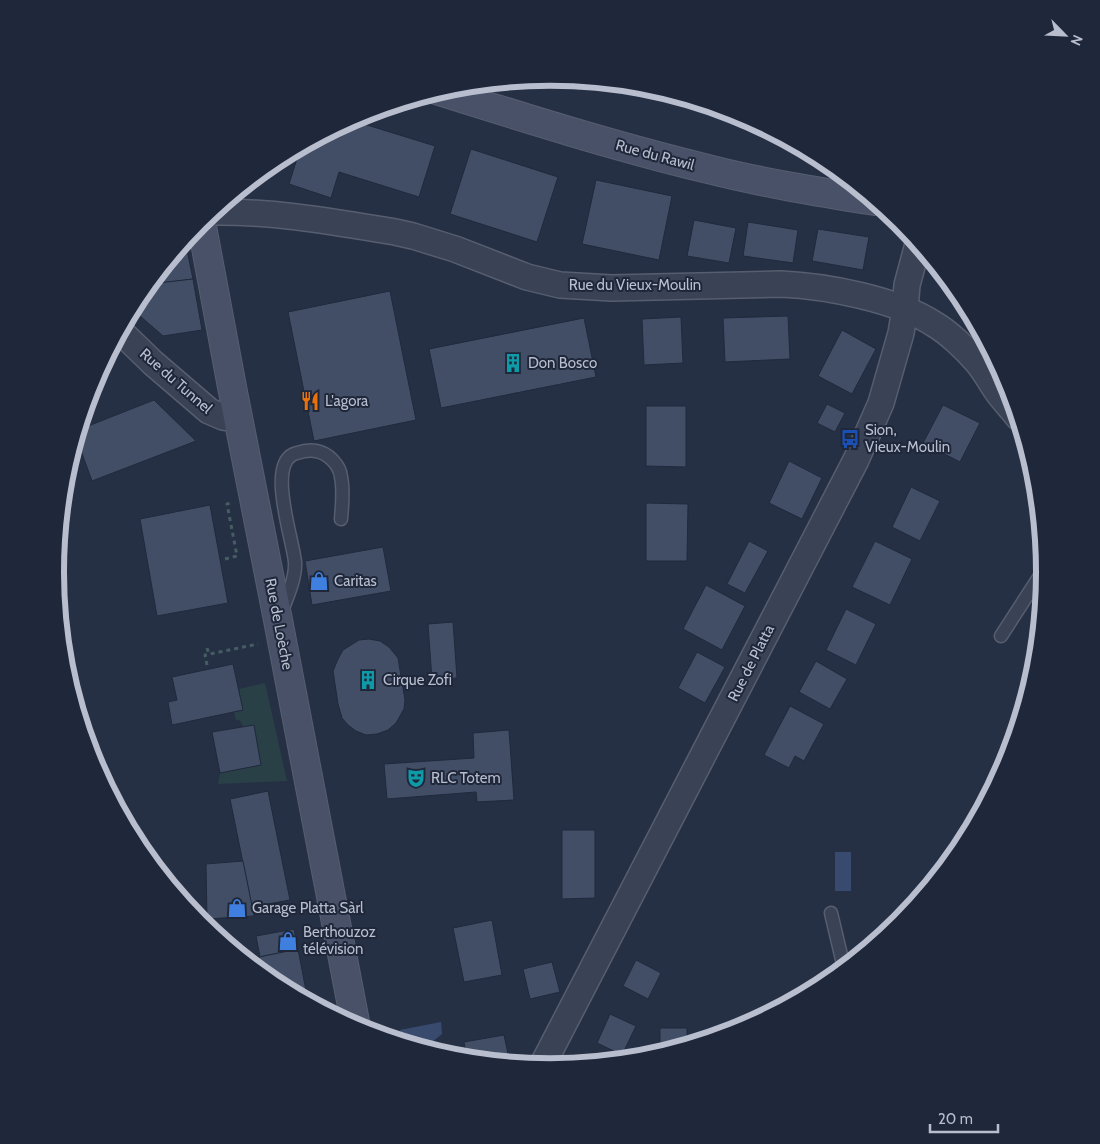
<svg xmlns="http://www.w3.org/2000/svg" width="1100" height="1144" font-family="Cabin,sans-serif">
<rect width="100%" height="100%" fill="#253045"/>
<polygon fill="#284046" points="265,683 287,781 218,784 220,773 261,765 254,725 243,727 241,722 239,720 236,720 234,712 243,710 239,689"/>
<g fill="#384a6d">
<rect x="835" y="852" width="16" height="39"/>
<polygon points="441,1022 442,1034 427,1046 407,1043 400,1030"/>
</g>
<g fill="#414e65" stroke="#21293c">
<polygon points="351,120 435,146 419,197 339,172 331,198 289,184 301,146"/>
<polygon points="471,149 558,177 537,242 450,214"/>
<polygon points="596,180 672,196 659,260 582,244"/>
<polygon points="694,220 736,228 729,263 687,256"/>
<polygon points="748,222 798,230 793,263 743,256"/>
<polygon points="818,229 869,237 863,270 812,261"/>
<polygon points="185,240 193,279 154,284 153,279"/>
<polygon points="940,271 962,297 967,309 938,275"/>
<polygon points="193,279 202,330 163,336 132,309 135,304 143,299 143,291 149,284"/>
<polygon points="390,291 416,420 314,441 288,312"/>
<polygon points="968,308 983,336 961,315"/>
<polygon points="788,316 790,359 725,362 723,318"/>
<polygon points="681,317 683,363 644,365 642,319"/>
<polygon points="584,318 596,377 441,408 429,349"/>
<polygon points="842,330 876,349 852,394 818,376"/>
<polygon points="154,400 196,441 92,481 76,437 78,430"/>
<polygon points="827,404 845,413 835,432 817,423"/>
<polygon points="943,405 980,423 960,462 923,443"/>
<polygon points="646,406 686,406 686,467 646,466"/>
<polygon points="789,461 822,478 802,519 769,503"/>
<polygon points="911,487 940,501 920,541 892,527"/>
<polygon points="646,503 688,504 687,561 646,561"/>
<polygon points="210,505 228,603 157,616 140,519"/>
<polygon points="749,541 768,551 745,593 727,584"/>
<polygon points="875,541 912,559 890,605 852,587"/>
<polygon points="383,547 391,591 312,605 305,561"/>
<polygon points="706,585 745,606 722,650 683,629"/>
<polygon points="846,609 876,624 856,665 826,650"/>
<polygon points="453,622 457,678 432,680 428,624"/>
<polygon points="369,639 380,641 389,647 398,658 405,700 404,709 396,723 388,730 377,734 366,735 356,731 348,725 342,718 338,704 333,671 338,659 343,650 359,640"/>
<polygon points="697,652 725,667 705,703 678,688"/>
<polygon points="816,661 847,679 830,709 799,692"/>
<polygon points="233,664 243,710 172,725 168,702 177,700 172,677"/>
<polygon points="790,706 824,724 804,761 795,756 789,768 764,755"/>
<polygon points="254,725 261,765 220,773 212,732"/>
<polygon points="509,730 514,800 477,802 476,792 387,799 384,764 474,758 473,733"/>
<polygon points="268,791 290,900 252,907 230,799"/>
<polygon points="562,830 595,830 595,898 562,899"/>
<polygon points="243,861 254,916 207,919 206,864"/>
<polygon points="492,920 502,975 464,982 453,928"/>
<polygon points="294,929 298,949 260,957 256,936"/>
<polygon points="298,949 308,1001 275,983 262,973 259,957"/>
<polygon points="636,960 661,973 648,999 623,986"/>
<polygon points="552,962 560,992 530,999 523,969"/>
<polygon points="610,1014 636,1026 622,1055 597,1043"/>
<polygon points="660,1028 687,1028 687,1045 660,1054"/>
<polygon points="504,1035 510,1063 467,1059 464,1042"/>
</g>
<g fill="none" stroke-linecap="round" stroke-linejoin="round">
<g stroke="#565e6f" stroke-width="15">
<g id="lane">
<path d="M281,613C287,598 296,578 295,562C293,539 265,460 297,453C303,451 310,450 316,451C328,453 340,465 341,477C344,491 342,505 341,519"/>
<polyline points="1001,636 1045,568"/>
<polyline points="831,913 844,968"/>
</g>
</g>
<g stroke="#565e6f" stroke-width="28">
<g id="street">
<path d="M212,212C274,211 334,222 395,232L413,236L455,249L527,277L560,285L612,288L781,284C826,286 896,299 934,324C948,332 966,349 977,362C984,370 990,381 996,390C1003,400 1011,408 1018,417"/>
<polyline points="120,331 153,363 209,411 223,417 231,418 238,416"/>
<polyline points="542,1066 856,460 881,403 901,333 905,309 907,285 918,244"/>
</g>
</g>
<g stroke="#565e6f" stroke-width="30">
<g id="secondary">
<path d="M439,91C528,119 617,147 708,169C763,183 819,192 875,201"/>
<polyline points="201,221 232,387 278,620 356,1027"/>
</g>
</g>
<g stroke="#465d62" stroke-width="3" stroke-dasharray="4 4" stroke-linecap="butt">
<polyline points="225,559 237,556 227,504 231,503"/>
<polyline points="207,648 209,654"/>
<polyline points="207,665 205,655 258,644"/>
</g>
<use href="#lane" stroke="#3a4355" stroke-width="12"/>
<use href="#street" stroke="#3a4355" stroke-width="25"/>
<use href="#secondary" stroke="#485168" stroke-width="28"/>
</g>
<defs>
<g id="building-bare" transform="scale(1.5)"><path d="M-4-6H4V6H1V3H-1V6H-4ZM-2.5-4.3h1.7v1.8h-1.7ZM.8-4.3h1.7v1.8H.8ZM-2.5-1h1.7V.8h-1.7ZM.8-1h1.7V.8H.8Z" fill="#0f9aa8" stroke="#1f273a" stroke-width="2.5" paint-order="stroke"/></g>
<g id="restaurant-bare" transform="scale(1.5)"><path d="M-5-6h1v4h1v-4h1v4h1v-4h1v5L-1.5 .5V6h-2V.5L-5-1ZM5-6V6H3V1.5H1.5Q1.5-4 5-6Z" fill="#e8710a" stroke="#1f273a" stroke-width="2.5" paint-order="stroke"/></g>
<g id="bus-bare" transform="scale(1.5)"><path d="M-5-6H5V4H4V6H2V4H-2V6H-4V4H-5ZM-3.5-4V0h7V-4ZM-3.5 1.2v1.5H-2V1.2ZM2 1.2v1.5H3.5V1.2Z" fill="#1a4fb4" stroke="#1f273a" stroke-width="2.5" paint-order="stroke"/></g>
<g id="shop-bare" transform="scale(1.5)"><path d="M-5-2.5h2.3a2.7 3.5 0 0 1 5.4 0H5L5.5 6h-11ZM-1.5-2.5h3a1.5 2.3 0 0 0-3 0Z" fill="#3f7fe0" stroke="#1f273a" stroke-width="2.5" paint-order="stroke"/></g>
<g id="theatre-bare" transform="scale(1.5)"><path d="M-5-5.5Q0-4 5-5.5V0Q5 5 0 6Q-5 5-5 0ZM-3.3-2.5H-1v1.5H-3.3ZM1-2.5H3.3v1.5H1ZM-2.8 1Q0 5.5 2.8 1Z" fill="#0f9aa8" stroke="#1f273a" stroke-width="2.5" paint-order="stroke"/></g>
</defs>
<g fill-rule="evenodd">
<use href="#building-bare" x="513" y="363"/>
<use href="#restaurant-bare" x="310" y="401"/>
<use href="#bus-bare" x="850" y="439"/>
<use href="#shop-bare" x="319" y="581"/>
<use href="#building-bare" x="368" y="680"/>
<use href="#theatre-bare" x="416" y="778"/>
<use href="#shop-bare" x="237" y="908"/>
<use href="#shop-bare" x="288" y="941"/>
</g>
<g text-anchor="middle" dominant-baseline="central" stroke-width="4" stroke-linejoin="round" paint-order="stroke">
<g font-size="15" fill="#b8bece" stroke="#1f273a">
<text transform="translate(655 155) rotate(15)">Rue du Rawil</text>
<text x="635" y="285">Rue du Vieux-Moulin</text>
<text transform="translate(176 381) rotate(41)">Rue du Tunnel</text>
<text transform="translate(279 624) rotate(79)">Rue de Loèche</text>
<text transform="translate(751 663) rotate(-63)">Rue de Platta</text>
</g>
<g font-size="15" fill="#b8bece" stroke="#1f273a" text-anchor="start">
<text x="528" y="363">Don Bosco</text>
<text x="325" y="401">L'agora</text>
<text x="865" y="430">Sion,<tspan x="865" dy="17">Vieux-Moulin</tspan></text>
<text x="334" y="581">Caritas</text>
<text x="383" y="680">Cirque Zofi</text>
<text x="431" y="778">RLC Totem</text>
<text x="252" y="908">Garage Platta Sàrl</text>
<text x="303" y="932">Berthouzoz<tspan x="303" dy="17">télévision</tspan></text>
</g>
</g>
<path d="M0 0H1100V1144H0ZM64 572a486 486 0 1 1 972 0a486 486 0 1 1-972 0Z" fill="#1f273a" fill-rule="evenodd"/>
<path fill="none" stroke="#b8bece" stroke-width="6" d="M64 572a486 486 0 1 1 972 0a486 486 0 1 1-972 0Z"/>
<g transform="translate(1065 35) rotate(114)" stroke="#1f273a" stroke-width="4" paint-order="stroke">
<path d="M0-4L9 19L0 12L-9 19Z" fill="#b8bece"/>
<text y="-8" font-size="14" font-weight="bold" text-anchor="middle" fill="#b8bece">N</text>
</g>
<path d="M930 1124v8h68v-8" fill="none" stroke="#b8bece" stroke-width="2.5"/>
<text x="938" y="1124" font-size="15" fill="#b8bece" stroke="#1f273a" stroke-width="4" paint-order="stroke">20 m</text>
</svg>
